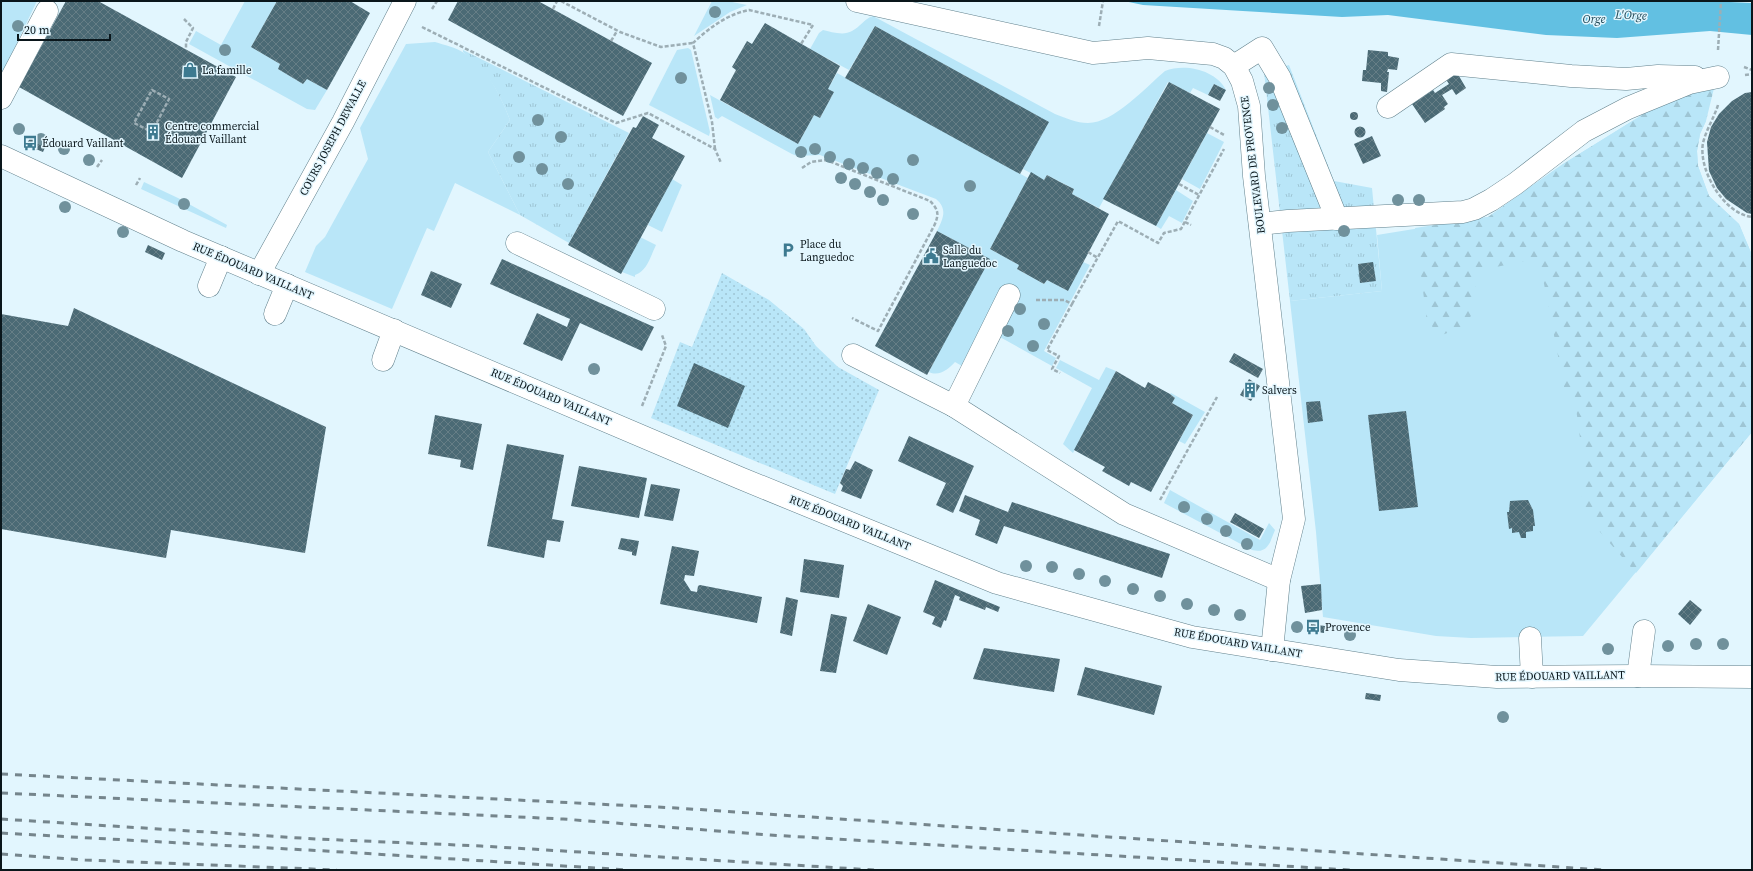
<svg xmlns="http://www.w3.org/2000/svg" width="1753" height="871" font-family="'Source Serif 4',serif">
<defs>
<pattern id="forest-firs" width="22" height="20" patternUnits="userSpaceOnUse"><rect width="22" height="20" fill="#b9e6f8"/><path d="M5 1l3.5 6h-7zM16 11l3.5 6h-7z" fill="#9ec5d4"/></pattern>
<pattern id="park-tufts" width="24" height="20" patternUnits="userSpaceOnUse"><rect width="24" height="20" fill="#b9e6f8"/><path d="M3 7l-1-3M5 7V3M7 7l1-3M15 17l-1-3M17 17v-4M19 17l1-3" fill="none" stroke="#9ec5d4"/></pattern>
<pattern id="garden-dots" width="8" height="8" patternUnits="userSpaceOnUse"><rect width="8" height="8" fill="#b9e6f8"/><path d="M2 2h.1M6 6h.1" fill="none" stroke="#9ec5d4" stroke-width="1.8" stroke-linecap="round"/></pattern>
<pattern id="building-cross-hatch" width="8" height="8" patternUnits="userSpaceOnUse"><rect width="8" height="8" fill="#4b6a75"/><path d="M0 0l8 8M0 8l8-8" fill="none" stroke="#667e86"/></pattern>
</defs>
<rect width="100%" height="100%" fill="#e2f6fe"/>
<g fill="#b9e6f8">
<polygon points="1,1 37,1 1,76"/>
<polygon points="245,1 277,1 251,47 280,64 278,69 303,84 307,79 327,90 315,110 307,109 189,44 196,31 221,45"/>
<polygon points="712,1 727,1 747,5 730,12 694,36"/>
<path d="M873,16L1055,114C1065,118 1077,123 1088,123C1114,123 1146,87 1165,71C1185,63 1216,70 1226,90L1214,84L1208,95L1193,88L1190,93L1168,82L1099,208L1072,194L1074,189L1047,175L1044,180L1023,169L1048,122L875,26L849,70L810,49L819,33L823,30C831,32 844,36 852,31C860,27 864,19 873,16Z"/>
<path d="M435,42C444,45 456,47 464,53C488,69 500,94 510,120L488,152L520,215L455,183L434,231L427,228L392,309L305,272L316,246L325,237L368,159L360,128L406,44Z"/>
<polygon points="688,48 691,50 710,132 709,136 649,105 677,50"/>
<path d="M837,73L1028,178L990,249L1019,265L1017,269L1044,284L1047,280L1068,291L1083,262L1090,265L1044,351L1056,358L1052,366L998,336L962,366L955,362C949,369 939,377 929,372L986,257L937,231C943,219 948,209 936,199L820,155L797,156L792,154L722,116L718,119L715,117L710,95L798,144L814,115L820,118L834,92L828,89Z"/>
<polygon points="1663,102 1706,121 1700,134 1697,151 1698,166 1709,196 1739,224 1752,255 1752,432 1583,636 1471,638 1436,636 1323,617 1316,532 1290,301 1382,291 1377,235 1488,217 1563,164"/>
<polygon points="1207,133 1224,142 1200,189 1182,179"/>
<polygon points="672,179 682,185 662,232 648,225"/>
<polygon points="144,182 178,198 227,225 226,228 141,189"/>
<polygon points="1176,190 1193,201 1182,223 1169,216 1161,229 1156,226"/>
<path d="M640,237L656,245C650,257 648,270 635,275V277L622,272Z"/>
<polygon points="1060,360 1099,380 1106,367 1116,371 1073,453 1063,444 1092,388 1056,368"/>
<polygon points="1171,393 1205,412 1185,444 1179,441 1193,415 1172,403 1175,398 1170,394"/>
<path d="M1170,490L1260,540L1269,523L1275,530C1270,542 1268,554 1252,550L1164,503Z"/>
</g>
<polygon fill="url(#forest-firs)" points="1716,80 1706,121 1700,134 1697,151 1698,166 1709,196 1739,224 1752,255 1752,432 1636,573 1580,509 1585,476 1574,393 1565,392 1539,258 1477,271 1473,313 1463,327 1442,335 1427,322 1415,228 1488,217 1563,164 1663,102"/>
<g fill="url(#park-tufts)">
<path d="M463,50L629,133L569,243L520,215L488,152L510,120C497,87 489,75 463,52Z"/>
<polygon points="1289,65 1334,181 1372,188 1382,291 1290,301 1264,72"/>
</g>
<polygon fill="url(#garden-dots)" points="722,273 769,300 804,329 816,346 838,367 879,390 835,494 651,418 680,342 692,347"/>
<polygon fill="#62c0e2" points="1124,1 1708,1 1752,3 1752,35 1710,31 1617,38 1546,35 1388,15 1342,17 1143,5"/>
<g fill="url(#building-cross-hatch)">
<polygon points="66,1 98,1 236,77 182,178 19,87"/>
<polygon points="277,1 350,1 370,13 327,90 307,79 303,84 278,69 280,64 251,47"/>
<polygon points="458,1 538,1 652,63 623,116 448,20"/>
<polygon points="765,23 840,66 828,89 834,92 820,118 814,115 798,144 720,100 736,70 732,67 747,41 752,44"/>
<polygon points="875,26 1049,122 1020,174 845,78"/>
<polygon points="1368,50 1388,52 1388,56 1399,58 1397,70 1388,69 1387,72 1389,72 1387,92 1381,91 1381,83 1362,81 1363,70 1366,70"/>
<polygon points="1456,71 1466,88 1456,95 1452,89 1442,95 1448,104 1444,107 1445,109 1425,123 1412,104 1433,90 1435,93 1449,84 1445,78"/>
<polygon points="1169,82 1220,109 1156,226 1103,199"/>
<polygon points="1214,84 1226,90 1220,101 1208,95"/>
<polygon points="1752,92 1752,214 1747,213 1726,199 1717,188 1709,171 1707,142 1711,127 1719,114 1732,101 1745,93"/>
<circle cx="1354" cy="116" r="4"/>
<polygon points="643,116 659,125 652,138 685,156 621,274 568,245 633,127 636,128"/>
<circle cx="1360" cy="132" r="5.5"/>
<polygon points="1372,136 1381,156 1363,164 1354,144"/>
<polygon points="30,138 46,145 43,152 26,145"/>
<polygon points="1031,172 1044,180 1047,175 1060,182 1074,189 1072,194 1109,214 1068,291 1047,280 1044,284 1017,269 1019,265 990,249"/>
<polygon points="937,231 990,259 927,375 875,346"/>
<polygon points="148,245 165,253 162,260 145,252"/>
<polygon points="502,259 654,327 642,351 580,323 562,361 523,344 537,313 567,327 570,319 490,284"/>
<polygon points="1373,262 1376,281 1360,283 1358,264"/>
<polygon points="431,271 462,284 451,308 421,295"/>
<polygon points="74,308 326,427 305,553 171,530 166,558 1,529 1,314 68,326"/>
<polygon points="1234,353 1263,369 1258,378 1229,362"/>
<polygon points="694,363 745,386 728,428 677,406"/>
<polygon points="1116,371 1145,388 1148,382 1170,394 1175,398 1172,403 1193,415 1151,492 1131,482 1129,486 1102,471 1105,467 1074,450"/>
<polygon points="1249,379 1260,386 1251,401 1240,395"/>
<polygon points="1320,401 1323,421 1308,423 1306,402"/>
<polygon points="1406,411 1418,507 1379,511 1368,415"/>
<polygon points="435,415 482,424 473,470 460,467 461,460 428,454"/>
<polygon points="909,436 974,466 953,513 936,505 946,483 898,461"/>
<polygon points="507,444 564,455 552,519 564,521 560,542 547,540 544,558 487,546"/>
<polygon points="855,461 873,470 861,499 841,491 843,486 840,483 846,469 850,470"/>
<polygon points="579,466 647,478 639,518 571,506"/>
<polygon points="651,484 680,489 673,521 644,516"/>
<polygon points="965,495 1008,512 1012,502 1170,554 1162,578 1004,526 997,544 975,535 980,520 959,511"/>
<polygon points="1528,500 1533,510 1535,526 1533,526 1533,531 1526,532 1526,538 1521,538 1519,532 1512,533 1512,528 1509,529 1507,512 1509,512 1510,501"/>
<polygon points="1235,513 1264,529 1259,538 1230,522"/>
<polygon points="621,538 639,541 636,556 632,555 632,552 618,549"/>
<polygon points="672,546 699,551 694,576 685,575 684,580 691,591 697,592 698,586 700,585 762,597 757,623 660,604"/>
<polygon points="804,559 844,565 839,598 800,592"/>
<polygon points="935,580 1000,607 998,612 986,607 985,610 959,600 960,597 955,595 946,621 944,620 941,628 932,624 935,617 923,612"/>
<polygon points="1321,584 1322,610 1305,613 1301,586"/>
<polygon points="786,597 798,600 792,636 780,633"/>
<polygon points="1690,600 1702,610 1690,625 1678,614"/>
<polygon points="868,604 901,617 887,655 853,641"/>
<polygon points="831,614 847,617 836,673 820,671"/>
<polygon points="1311,624 1325,626 1324,633 1310,631"/>
<polygon points="984,648 1060,659 1054,692 973,679"/>
<polygon points="1085,667 1162,686 1154,715 1077,695"/>
<polygon points="1366,693 1381,695 1380,701 1365,699"/>
</g>
<g fill="none" stroke-linecap="round" stroke-linejoin="round">
<g stroke="#61808c" stroke-width="23">
<g id="minor">
<polyline points="857,1 1093,53 1148,48 1213,54 1224,58 1234,66 1242,81 1249,106 1254,176 1294,519 1279,580 1272,650"/>
<polyline points="1234,66 1262,48 1280,78 1337,219"/>
<polyline points="1,98 47,11"/>
<polyline points="1388,107 1451,64 1571,76 1626,79 1658,76 1695,77"/>
<polyline points="1,156 183,241 740,478 997,583 1192,637 1399,670 1497,677 1638,676 1752,677"/>
<polyline points="1260,224 1288,221 1463,212 1474,209 1491,200 1515,184 1584,131 1628,108 1689,83 1718,77"/>
<polyline points="517,243 654,309"/>
<polyline points="259,274 343,122 405,1"/>
<polyline points="209,286 221,257"/>
<polyline points="275,314 287,285"/>
<polyline points="853,355 954,406 1124,514 1279,580"/>
<polyline points="383,360 394,330"/>
<polyline points="954,406 1009,295"/>
<polyline points="1530,638 1532,677"/>
<polyline points="1638,676 1644,631"/>
</g>
</g>
<g stroke="#9daeb5" stroke-width="2.5" stroke-dasharray="4 2" stroke-linecap="butt">
<polyline points="561,1 620,32 661,47 693,43"/>
<polyline points="432,9 437,1"/>
<polyline points="553,9 557,1"/>
<polyline points="184,19 193,28 186,42 186,48"/>
<polyline points="1099,26 1103,1"/>
<polyline points="422,27 616,123 648,113 715,149 721,163"/>
<polyline points="611,41 617,31"/>
<polyline points="1718,50 1721,1"/>
<polyline points="1744,67 1752,70"/>
<polyline points="1745,75 1752,74"/>
<polygon points="152,90 169,99 152,132 134,123"/>
<path d="M1718,105C1714,118 1706,130 1703,143C1698,170 1724,214 1752,217"/>
<polyline points="1210,127 1224,135"/>
<path d="M715,149L712,122L693,43C709,28 728,14 749,10L813,25L801,44"/>
<polyline points="97,167 102,160"/>
<path d="M802,168L811,162L826,160L930,201C939,210 939,215 934,226L878,331L852,318"/>
<polyline points="1179,184 1199,195"/>
<polyline points="136,185 140,178"/>
<polyline points="1185,222 1191,225"/>
<polyline points="1088,252 1098,258"/>
<polyline points="1036,300 1064,300 1072,304 1047,350 1059,356 1052,369 1060,373"/>
<polyline points="1072,304 1118,221 1158,243 1164,233 1181,229 1224,149"/>
<polyline points="642,406 666,346 662,335"/>
<polyline points="1160,500 1217,397"/>
</g>
<use href="#minor" stroke="#fff" stroke-width="22"/>
<g stroke="#75858c" stroke-width="3" stroke-dasharray="7 7" stroke-linecap="butt">
<polyline points="1,774 676,808 1604,870"/>
<polyline points="1,793 563,819 770,835 1350,870"/>
<polyline points="1,819 316,839 481,846 874,870"/>
<polyline points="1,833 343,852 628,870"/>
<polyline points="1,854 85,860 337,870"/>
</g>
</g>
<g fill="#70919c">
<circle cx="715" cy="12" r="6"/>
<circle cx="18" cy="26" r="6"/>
<circle cx="225" cy="50" r="6"/>
<circle cx="681" cy="78" r="6"/>
<circle cx="1269" cy="88" r="6"/>
<circle cx="1273" cy="105" r="6"/>
<circle cx="538" cy="120" r="6"/>
<circle cx="1282" cy="128" r="6"/>
<circle cx="19" cy="129" r="6"/>
<circle cx="561" cy="137" r="6"/>
<circle cx="41" cy="139" r="6"/>
<circle cx="64" cy="149" r="6"/>
<circle cx="815" cy="149" r="6"/>
<circle cx="801" cy="152" r="6"/>
<circle cx="519" cy="157" r="6"/>
<circle cx="830" cy="157" r="6"/>
<circle cx="89" cy="160" r="6"/>
<circle cx="913" cy="160" r="6"/>
<circle cx="849" cy="164" r="6"/>
<circle cx="863" cy="168" r="6"/>
<circle cx="542" cy="169" r="6"/>
<circle cx="877" cy="173" r="6"/>
<circle cx="841" cy="178" r="6"/>
<circle cx="893" cy="179" r="6"/>
<circle cx="568" cy="184" r="6"/>
<circle cx="855" cy="184" r="6"/>
<circle cx="970" cy="186" r="6"/>
<circle cx="870" cy="192" r="6"/>
<circle cx="883" cy="200" r="6"/>
<circle cx="1398" cy="200" r="6"/>
<circle cx="1419" cy="200" r="6"/>
<circle cx="184" cy="204" r="6"/>
<circle cx="65" cy="207" r="6"/>
<circle cx="913" cy="214" r="6"/>
<circle cx="1344" cy="231" r="6"/>
<circle cx="123" cy="232" r="6"/>
<circle cx="1020" cy="309" r="6"/>
<circle cx="1044" cy="324" r="6"/>
<circle cx="1008" cy="331" r="6"/>
<circle cx="1033" cy="346" r="6"/>
<circle cx="594" cy="369" r="6"/>
<circle cx="1184" cy="507" r="6"/>
<circle cx="1207" cy="519" r="6"/>
<circle cx="1226" cy="531" r="6"/>
<circle cx="1247" cy="544" r="6"/>
<circle cx="1026" cy="566" r="6"/>
<circle cx="1052" cy="567" r="6"/>
<circle cx="1079" cy="574" r="6"/>
<circle cx="1105" cy="581" r="6"/>
<circle cx="1133" cy="589" r="6"/>
<circle cx="1160" cy="596" r="6"/>
<circle cx="1187" cy="604" r="6"/>
<circle cx="1214" cy="610" r="6"/>
<circle cx="1240" cy="615" r="6"/>
<circle cx="1297" cy="627" r="6"/>
<circle cx="1350" cy="635" r="6"/>
<circle cx="1696" cy="644" r="6"/>
<circle cx="1723" cy="644" r="6"/>
<circle cx="1668" cy="646" r="6"/>
<circle cx="1608" cy="649" r="6"/>
<circle cx="1503" cy="717" r="6"/>
</g>
<defs>
<g id="shop-bare" transform="scale(1.2)"><path d="M-5-2.5h2.3a2.7 3.5 0 0 1 5.4 0H5L5.5 6h-11ZM-1.5-2.5h3a1.5 2.3 0 0 0-3 0Z" fill="#3d7a90" stroke="#e2f6fe" stroke-width="2.5" paint-order="stroke"/></g>
<g id="building-bare" transform="scale(1.2)"><path d="M-4-6H4V6H1V3H-1V6H-4ZM-2.5-4.3h1.7v1.8h-1.7ZM.8-4.3h1.7v1.8H.8ZM-2.5-1h1.7V.8h-1.7ZM.8-1h1.7V.8H.8Z" fill="#3d7a90" stroke="#e2f6fe" stroke-width="2.5" paint-order="stroke"/></g>
<g id="bus-bare" transform="scale(1.2)"><path d="M-5-6H5V4H4V6H2V4H-2V6H-4V4H-5ZM-3.5-4V0h7V-4ZM-3.5 1.2v1.5H-2V1.2ZM2 1.2v1.5H3.5V1.2Z" fill="#3d7a90" stroke="#e2f6fe" stroke-width="2.5" paint-order="stroke"/></g>
<g id="parking-bare" transform="scale(1.2)"><path d="M-3.5-5.5H1a3.5 3.5 0 0 1 0 7H-1V5.5H-3.5ZM-1-3.4V-.6H.8a1.4 1.4 0 0 0 0-2.8Z" fill="#3d7a90" stroke="#e2f6fe" stroke-width="2.5" paint-order="stroke"/></g>
<g id="civic-bare" transform="scale(1.2)"><path d="M-.6-6.5H3V-4.5H.6V-3L4-1V1h2V6H-6V1h2V-1L-.6-3ZM-1.2 2.5V6h2.4V2.5Z" fill="#3d7a90" stroke="#e2f6fe" stroke-width="2.5" paint-order="stroke"/></g>
</defs>
<g fill-rule="evenodd">
<use href="#shop-bare" x="190" y="70"/>
<use href="#building-bare" x="153" y="132"/>
<use href="#bus-bare" x="30" y="143"/>
<use href="#parking-bare" x="788" y="250"/>
<use href="#civic-bare" x="931" y="256"/>
<use href="#building-bare" x="1250" y="390"/>
<use href="#bus-bare" x="1313" y="627"/>
</g>
<g text-anchor="middle" dominant-baseline="central" stroke-width="3" stroke-linejoin="round" paint-order="stroke">
<g font-size="11" fill="#0a161b" stroke="#e2f6fe" text-anchor="start">
<text x="202" y="70">La famille</text>
<text x="165" y="126">Centre commercial<tspan x="165" dy="13">Édouard Vaillant</tspan></text>
<text x="42" y="143">Édouard Vaillant</text>
<text x="800" y="244">Place du<tspan x="800" dy="13">Languedoc</tspan></text>
<text x="943" y="250">Salle du<tspan x="943" dy="13">Languedoc</tspan></text>
<text x="1262" y="390">Salvers</text>
<text x="1325" y="627">Provence</text>
</g>
<g font-size="11" fill="#0a161b" stroke="#e2f6fe">
<text transform="translate(333 138) rotate(-62)">COURS JOSEPH DEWALLE</text>
<text transform="translate(1253 165) rotate(-97)">BOULEVARD DE PROVENCE</text>
<text transform="translate(253 271) rotate(23)">RUE ÉDOUARD VAILLANT</text>
<text transform="translate(551 397) rotate(23)">RUE ÉDOUARD VAILLANT</text>
<text transform="translate(850 523) rotate(22)">RUE ÉDOUARD VAILLANT</text>
<text transform="translate(1238 643) rotate(10)">RUE ÉDOUARD VAILLANT</text>
<text transform="translate(1560 676) rotate(-1)">RUE ÉDOUARD VAILLANT</text>
</g>
<g font-size="12" font-style="italic" fill="#1b4554" stroke="#e2f6fe">
<text transform="translate(1631 15) rotate(2)">L'Orge</text>
<text x="1594" y="19">Orge</text>
</g>
</g>
<rect width="1753" height="871" fill="none" stroke="#0a161b" stroke-width="4"/>
<path d="M18 34v6h92v-6" fill="none" stroke="#0a161b" stroke-width="2"/>
<text x="24" y="34" font-size="12" fill="#0a161b" stroke="#e2f6fe" stroke-width="3" paint-order="stroke">20 m</text>
</svg>
